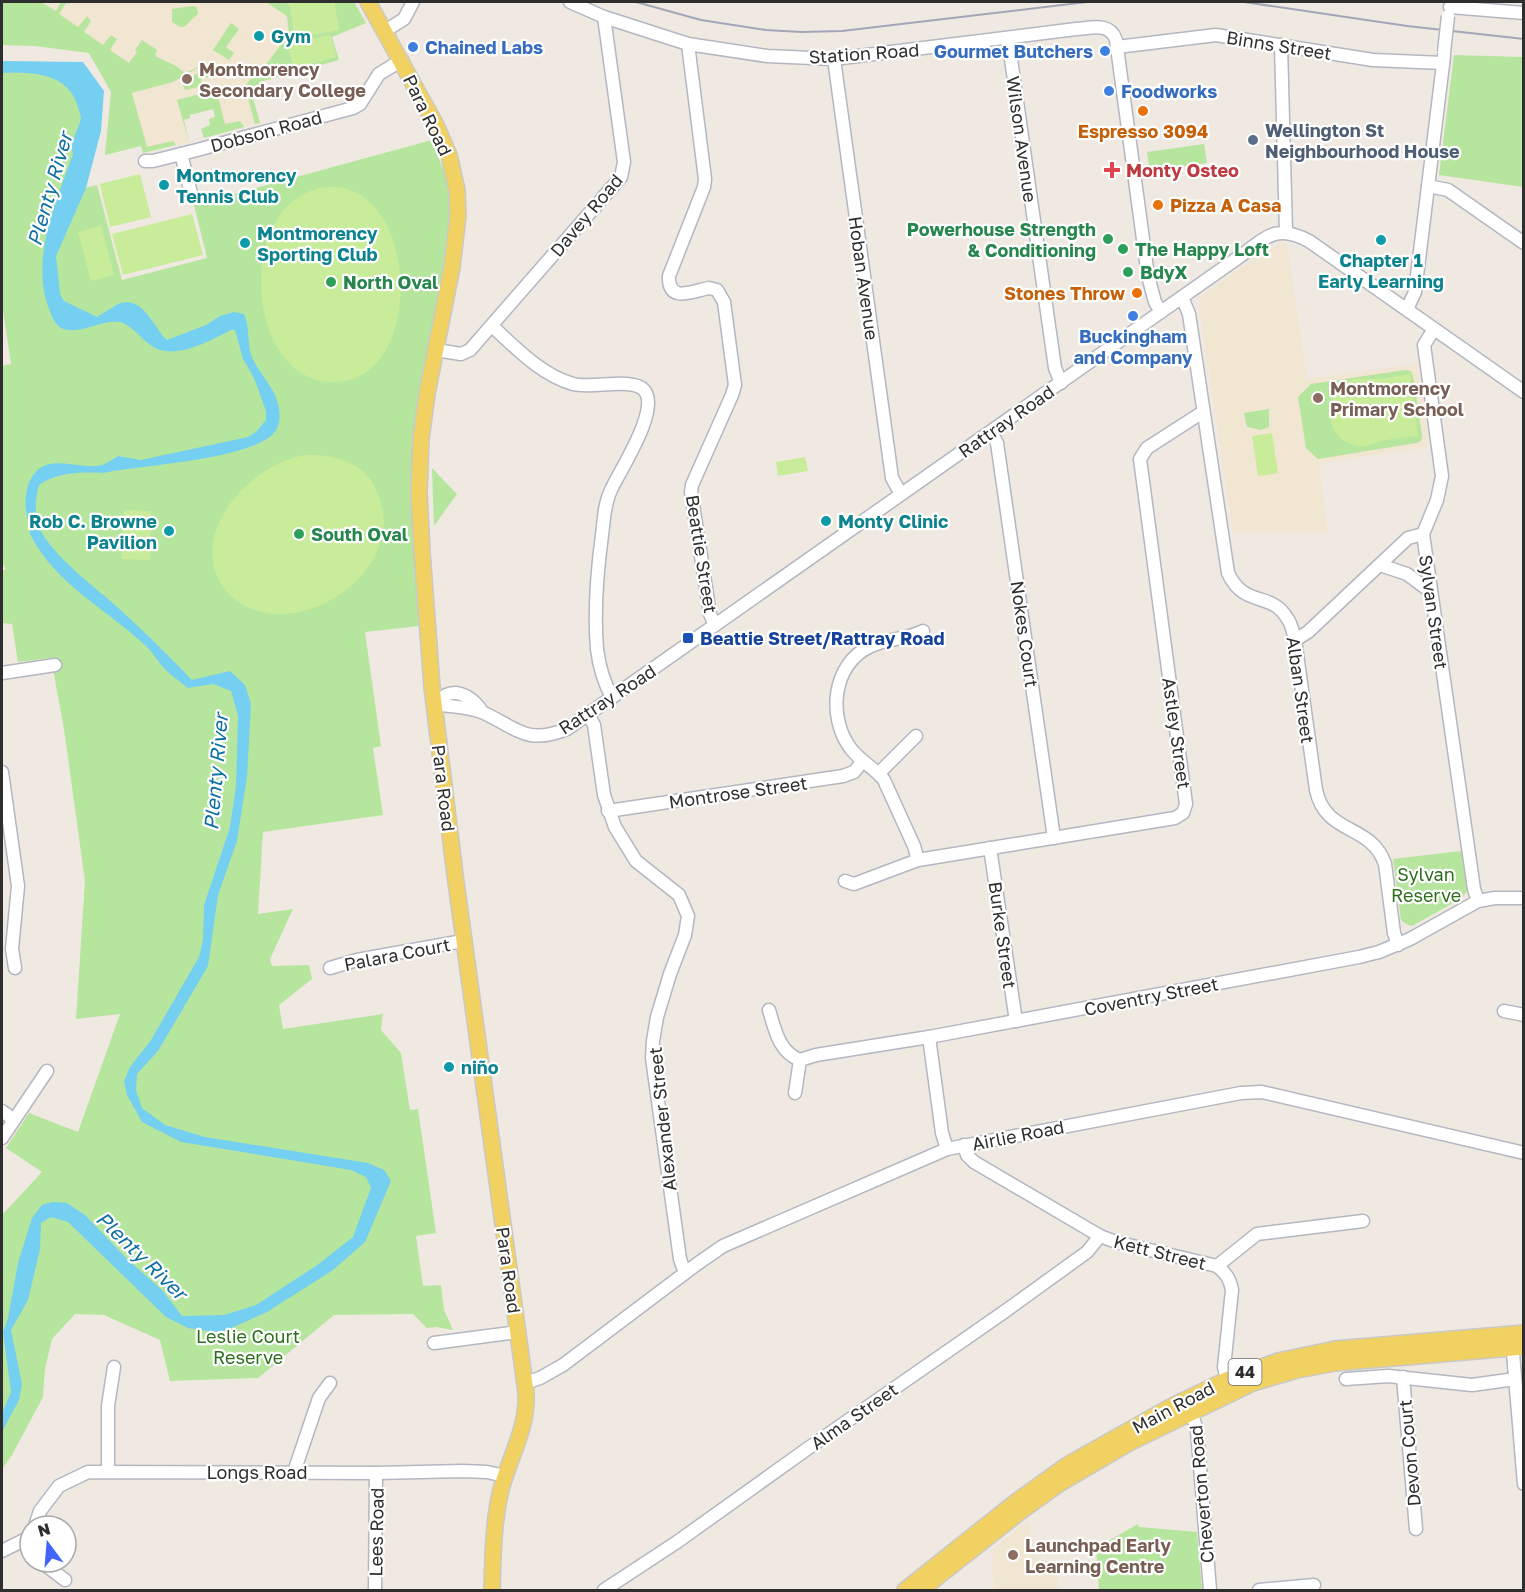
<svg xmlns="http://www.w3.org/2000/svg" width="1525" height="1592" font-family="'Golos Text',sans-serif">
<rect width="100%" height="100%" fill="#efe9e1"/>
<g fill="#f0e6d1">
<polygon points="2,2 355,2 367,23 332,37 339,60 250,85 260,123 225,132 215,94 180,103 190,142 143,153 141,146 105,155 111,92 89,53 35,46 2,45"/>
<polygon points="1287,243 1307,379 1417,364 1429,447 1319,463 1328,532 1233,532 1199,305 1201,296 1235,272 1270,248"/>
<polygon points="1028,1521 1036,1559 1056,1562 1058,1590 994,1590 991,1550"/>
</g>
<g fill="#b6e59e">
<polygon points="2,2 41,2 56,11 61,2 70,2 69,4 66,3 59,14 78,27 87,16 91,21 84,32 103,45 111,35 117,39 110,50 129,63 137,52 135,50 142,40 157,50 155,56 176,66 185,73 205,64 173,82 132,93 147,147 173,141 176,145 143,153 141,146 105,155 111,92 89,53 35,46 2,45"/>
<polygon points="266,2 285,2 290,5 295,38 299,43 288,46 293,64 264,75 259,74 289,34 287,16"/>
<polygon points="334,2 354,2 366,23 332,37 339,60 260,82 262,92 252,95 260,123 255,124 245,86 254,75 260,78 281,70 336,57 330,35 300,43 297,37 339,30"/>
<polygon points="192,6 197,7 198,14 184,27 180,27 172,22 172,9"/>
<polygon points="231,23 239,29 226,47 234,53 229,60 213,50"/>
<polygon points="1454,55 1523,57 1523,187 1439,175"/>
<polygon points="2,67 41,68 89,99 73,191 97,185 122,280 207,258 194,205 432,140 448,182 452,220 413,519 419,626 365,632 381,746 373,748 383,815 263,832 258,914 293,909 270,959 272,966 309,965 312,979 279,1005 283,1029 383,1014 381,1030 401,1053 410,1110 418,1109 436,1233 416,1236 423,1286 441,1285 444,1310 453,1330 436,1327 427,1328 413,1314 334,1315 258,1378 170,1381 160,1340 104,1315 75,1314 52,1339 45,1369 43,1397 12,1455 2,1469 2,1215 42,1172 6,1148 29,1113 78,1132 120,1014 76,1019 85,881 64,729 51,658 18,662 12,624 2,623 2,571 6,569 2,563 2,366 11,364 2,304"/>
<polygon points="209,67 218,68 223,73 201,79 202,86 185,90 182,82"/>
<polygon points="222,88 224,91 217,93 225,124 240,121 244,127 204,138 201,129 210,125 209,119 215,117 213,109 190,115 190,118 184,120 189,142 177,100"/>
<polygon points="1204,144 1207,163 1150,172 1147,152"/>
<polygon points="1405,370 1411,371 1413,376 1422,436 1421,441 1416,443 1318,459 1306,448 1298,397 1311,384"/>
<polygon points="1269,409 1269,427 1261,430 1247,427 1244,413"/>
<polygon points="432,468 457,494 434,526"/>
<polygon points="1461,851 1467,891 1462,898 1412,926 1406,924 1401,920 1393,859"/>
<polygon points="1138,1524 1139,1527 1197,1532 1202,1590 1099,1590 1096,1548"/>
</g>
<g fill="#c9ec9a">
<polygon points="289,2 334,2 339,30 296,38"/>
<polygon points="330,35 336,57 294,68 288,46"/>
<polygon points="140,174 151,217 110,227 100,184"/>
<path d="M327,187C420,180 428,383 333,382C244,382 232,198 327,187Z"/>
<polygon points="192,214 203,255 123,275 112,234"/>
<polygon points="101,226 114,275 91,281 78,232"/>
<path d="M1410,374L1418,436C1407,437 1396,438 1386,440C1376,442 1369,447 1359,446C1325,442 1319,394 1350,381C1358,377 1365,379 1373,379C1385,379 1398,376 1410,374Z"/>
<polygon points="1272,433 1278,473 1258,476 1252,436"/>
<path d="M306,455C339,454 371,465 380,500C383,511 385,521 383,532C374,580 323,616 275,614C259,613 242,607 230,595C179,542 248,463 306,455Z"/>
<polygon points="805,457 808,471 778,476 776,462"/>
<polygon points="124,510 151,511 150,560 122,559"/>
</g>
<path fill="#75cff0" d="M2,61L83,62L104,91L101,131L86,188L56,256L60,294L64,301L97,317C104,313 111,308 118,304C143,294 153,327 167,340L206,325L220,316L234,312L244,314C250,327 247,341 251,355C258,373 276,388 279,408C280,415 280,424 276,430C258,460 139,465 104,473C81,472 57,472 39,485C34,503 34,522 45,538C62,562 87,581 108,599C138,625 165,652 192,680L230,671L245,685L251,704L247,777L237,841L218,895L208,966L158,1051L137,1074L136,1090L142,1108L165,1125L205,1137L368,1163L384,1170L391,1181L365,1242L333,1270L267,1312L220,1333L188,1328L166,1317L68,1222L51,1217L41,1223L40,1249L28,1300L11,1330L22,1384L19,1400L2,1432V1413L11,1392L3,1332L8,1318L18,1263L32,1218L42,1205L53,1202L67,1203L85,1215L128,1260L162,1290L182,1316L224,1315L256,1305L316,1266L353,1237L371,1188L366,1177L351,1170L181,1142L142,1122L127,1095L124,1081L130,1067L151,1040L199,957L203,940L204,905L230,827L236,786L238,716L231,691L213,684L188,688C180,681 170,675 163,667C157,661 153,652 146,646C107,609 57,586 31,536C28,531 31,525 28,519C23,504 25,480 39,469C55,456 83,470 102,465C107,463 113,459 118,456L141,460L248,437L256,432L266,420V411L254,378L243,359L235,330H231C209,341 172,363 149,344C141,338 130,324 120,322C101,319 79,336 61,328C54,324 52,316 49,309C30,258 56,202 73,154C69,141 79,130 81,118C81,114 78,108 77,104C66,72 31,72 2,73Z"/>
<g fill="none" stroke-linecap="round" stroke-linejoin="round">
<g stroke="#b4b7c1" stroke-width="15">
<g id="minor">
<path d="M570,2L604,17L688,44L767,56L834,59L1076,29C1092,28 1110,22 1116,40L1148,276L1155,302L1161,312"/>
<polyline points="1450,7 1524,13"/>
<polyline points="385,31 404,19 413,2"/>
<polyline points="1008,38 1055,368 1061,383"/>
<path d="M688,44L705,179L704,187L669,276C668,304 693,291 709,288L717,290L724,302L735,385L732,395L692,485L691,492L710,614L715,625"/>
<polyline points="1281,45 1286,232"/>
<polyline points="1117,47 1216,35 1373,60 1443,63"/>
<polyline points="834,59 892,478 901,494"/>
<polyline points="181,154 192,197"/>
<polyline points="145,161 153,161 197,150 353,108 360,104 379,74 402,60"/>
<polyline points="1428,186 1448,190 1524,243"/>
<path d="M1182,297L1189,314L1228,573C1244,608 1271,591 1287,618C1292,624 1293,633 1295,640L1316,790C1326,836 1371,823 1385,864L1394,933L1398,945"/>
<polyline points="1407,309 1415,292 1444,56"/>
<path d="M492,326C516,348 541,375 573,384C592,389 632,377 644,390C661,409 620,470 611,490C604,504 604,520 602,535C597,572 594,612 597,649C599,665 604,683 612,697"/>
<polyline points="1434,329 1424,345 1442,476 1437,500 1423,534 1474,889 1478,901"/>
<polyline points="436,350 461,354 470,350 621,177 624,162 604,17"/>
<polyline points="991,432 997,443 1054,838"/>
<polyline points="1380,565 1407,574 1431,592"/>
<polyline points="1295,640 1308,632 1408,538 1423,534"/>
<polyline points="2,673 55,665"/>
<path d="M434,704C451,707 468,706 484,713C518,729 527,745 567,729L1239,257C1266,238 1275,223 1309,241L1524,392"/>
<path d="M434,704C438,702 442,697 446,695C460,688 476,701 482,712"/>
<polyline points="588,714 594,725 604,795 615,827 636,861 679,895 688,916 685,935 670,974 657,1017 653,1041 652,1058 680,1259 685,1273"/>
<polyline points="2,772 18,886 12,949 15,968"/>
<polyline points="879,773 916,736"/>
<polyline points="608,811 843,776 854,772 862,762"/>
<polyline points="990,848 1016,1021"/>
<path d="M918,860L914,846L884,780C875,768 861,762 851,749C827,718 832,663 871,646C888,638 905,640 923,631"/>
<polyline points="845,881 854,884 918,860 1175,818 1183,813 1186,804 1140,459 1147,448 1203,412"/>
<polyline points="330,968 357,960 463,941"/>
<path d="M769,1010C775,1030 779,1052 800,1060"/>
<polyline points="1504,1011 1524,1015"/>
<polyline points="929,1037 942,1133 947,1149"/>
<polyline points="795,1093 800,1060 816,1055 929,1037 1359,957 1379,952 1410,939 1478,901 1495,898 1524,898"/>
<polyline points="2,1111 14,1120"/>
<polyline points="2,1138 47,1071"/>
<path d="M964,1145L967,1155L974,1162L1100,1236L1116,1242L1217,1266C1226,1273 1230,1279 1232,1290L1224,1367L1229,1388"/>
<polyline points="1217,1266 1257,1234 1363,1221"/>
<polyline points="1512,1341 1524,1484"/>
<polyline points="434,1343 518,1332"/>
<polyline points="1403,1377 1416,1529"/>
<polyline points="1346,1379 1388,1376 1472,1385 1515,1379"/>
<polyline points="525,1383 540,1378 563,1365 697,1264 723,1246 947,1149 1241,1093 1262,1092 1524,1153"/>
<polyline points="1189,1405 1197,1430 1210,1590"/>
<polyline points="108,1471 108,1406 114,1367"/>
<polyline points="294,1472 319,1398 330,1383"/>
<polyline points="35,1526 40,1511 59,1486 88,1472 376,1473 463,1471 487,1472 505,1476"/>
<polyline points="2,1551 30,1537"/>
<polyline points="44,1562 48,1567 65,1580"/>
<polyline points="375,1590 376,1473"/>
<polyline points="604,1590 677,1542 807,1449 1004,1312 1087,1252 1100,1236"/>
<polyline points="1259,1590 1314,1585"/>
</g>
</g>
<g stroke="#c9c9c9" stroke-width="18">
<g id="major">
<path d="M368,2L436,125L449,155L457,190L458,216L452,267L427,394L421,439L419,492L422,552L432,687L455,875L526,1392C528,1431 508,1458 500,1494C493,1526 493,1558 492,1590"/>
<polyline points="905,1590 1013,1504 1067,1465 1172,1406 1226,1380 1278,1361 1335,1349 1524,1333"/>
<polyline points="921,1590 1020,1512 1059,1484 1129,1443 1253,1383 1297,1370 1335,1363 1524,1347"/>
</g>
</g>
<use href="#minor" stroke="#fff" stroke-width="12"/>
<use href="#major" stroke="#f2d163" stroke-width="15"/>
<g stroke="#a3a6b8" stroke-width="2">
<polyline points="636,2 701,20 766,30 801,32 842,31 1087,2"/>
<polyline points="1244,2 1407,26 1524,39"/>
</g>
<g stroke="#b4b7c1" stroke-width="15" stroke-linecap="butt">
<polyline id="minor-bridge" points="1444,52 1448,16"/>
</g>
<use href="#minor-bridge" stroke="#fff" stroke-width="12"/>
</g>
<g fill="#0f9aa8" stroke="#fff" stroke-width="2">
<circle cx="259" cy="36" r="6"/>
<circle cx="164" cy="185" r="6"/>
<circle cx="1381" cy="240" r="6"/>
<circle cx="245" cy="243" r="6"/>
<circle cx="826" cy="521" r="6"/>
<circle cx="169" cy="531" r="6"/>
<circle cx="449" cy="1067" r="6"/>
</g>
<g fill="#3f7fe0" stroke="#fff" stroke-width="2">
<circle cx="413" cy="47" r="6"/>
<circle cx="1105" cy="51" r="6"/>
<circle cx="1109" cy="91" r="6"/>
<circle cx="1133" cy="316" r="6"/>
</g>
<g fill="#8d6e63" stroke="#fff" stroke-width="2">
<circle cx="187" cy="79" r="6"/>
<circle cx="1318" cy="398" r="6"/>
<circle cx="1013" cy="1555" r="6"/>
</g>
<g fill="#e8710a" stroke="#fff" stroke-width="2">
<circle cx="1143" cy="111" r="6"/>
<circle cx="1158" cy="205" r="6"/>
<circle cx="1137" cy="293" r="6"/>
</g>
<circle fill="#5c6f8a" stroke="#fff" stroke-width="2" cx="1253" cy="140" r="6"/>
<path fill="#e0444e" stroke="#fff" stroke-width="2" d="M1109 161h6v6h6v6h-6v6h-6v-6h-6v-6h6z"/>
<g fill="#2e9e5b" stroke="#fff" stroke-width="2">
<circle cx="1108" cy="239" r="6"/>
<circle cx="1123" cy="249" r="6"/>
<circle cx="1128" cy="272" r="6"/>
<circle cx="331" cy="282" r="6"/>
<circle cx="299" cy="534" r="6"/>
</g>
<rect fill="#1a4fb4" stroke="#fff" stroke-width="2" x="682" y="632" width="12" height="12" rx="3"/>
<g text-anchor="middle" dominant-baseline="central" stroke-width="4.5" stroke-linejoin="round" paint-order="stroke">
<rect fill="#fff" stroke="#6d6d6d" stroke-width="1.5" x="1228.5" y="1359" width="33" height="26" rx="4.5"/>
<g font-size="16" font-weight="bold" fill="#2e2e2e">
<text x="1245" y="1372">44</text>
</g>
<g font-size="18" font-weight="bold" fill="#0d838f" stroke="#fff" text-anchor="start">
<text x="271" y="36">Gym</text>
<text x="176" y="175">Montmorency<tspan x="176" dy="21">Tennis Club</tspan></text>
<text x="257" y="233">Montmorency<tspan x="257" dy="21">Sporting Club</tspan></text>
<text x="1381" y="260" text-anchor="middle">Chapter 1<tspan x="1381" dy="21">Early Learning</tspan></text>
<text x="157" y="521" text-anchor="end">Rob C. Browne<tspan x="157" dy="21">Pavilion</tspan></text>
<text x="838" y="521">Monty Clinic</text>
<text x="461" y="1067">niño</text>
</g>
<g font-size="18" fill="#2e2e2e" stroke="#fff">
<text transform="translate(1279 45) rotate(9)">Binns Street</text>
<text transform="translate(864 53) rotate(-4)">Station Road</text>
<text transform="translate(428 115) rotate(64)">Para Road</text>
<text transform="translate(266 131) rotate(-15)">Dobson Road</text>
<text transform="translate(1022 139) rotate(82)">Wilson Avenue</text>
<text transform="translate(586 215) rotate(-50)">Davey Road</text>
<text transform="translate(864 278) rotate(82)">Hoban Avenue</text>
<text transform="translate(1006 421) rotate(-35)">Rattray Road</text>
<text transform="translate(702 554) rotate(81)">Beattie Street</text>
<text transform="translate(1434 612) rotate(82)">Sylvan Street</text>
<text transform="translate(1025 634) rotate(82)">Nokes Court</text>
<text transform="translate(1301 690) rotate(82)">Alban Street</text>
<text transform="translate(607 699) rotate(-33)">Rattray Road</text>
<text transform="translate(1177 733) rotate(82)">Astley Street</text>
<text transform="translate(444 788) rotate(83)">Para Road</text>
<text transform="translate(738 792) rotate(-8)">Montrose Street</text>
<text transform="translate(1003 935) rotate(82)">Burke Street</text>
<text transform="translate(397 954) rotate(-11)">Palara Court</text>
<text transform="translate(1151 996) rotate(-11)">Coventry Street</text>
<text transform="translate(662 1119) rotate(-96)">Alexander Street</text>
<text transform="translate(1018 1135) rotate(-11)">Airlie Road</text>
<text transform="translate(1160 1252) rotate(14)">Kett Street</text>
<text transform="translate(509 1270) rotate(82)">Para Road</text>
<text transform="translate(1173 1407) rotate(-28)">Main Road</text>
<text transform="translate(854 1416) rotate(-35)">Alma Street</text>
<text transform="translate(1409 1453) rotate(-95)">Devon Court</text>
<text x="257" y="1472">Longs Road</text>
<text transform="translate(1201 1494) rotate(-95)">Cheverton Road</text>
<text transform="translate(376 1532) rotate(-89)">Lees Road</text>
</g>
<g font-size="18" font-weight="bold" fill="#366cbe" stroke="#fff" text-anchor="start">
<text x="425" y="47">Chained Labs</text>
<text x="1093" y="51" text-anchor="end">Gourmet Butchers</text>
<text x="1121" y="91">Foodworks</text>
<text x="1133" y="336" text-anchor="middle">Buckingham<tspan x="1133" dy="21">and Company</tspan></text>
</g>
<g font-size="18" font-weight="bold" fill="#785e54" stroke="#fff" text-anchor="start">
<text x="199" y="69">Montmorency<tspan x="199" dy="21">Secondary College</tspan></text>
<text x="1330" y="388">Montmorency<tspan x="1330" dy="21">Primary School</tspan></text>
<text x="1025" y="1545">Launchpad Early<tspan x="1025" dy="21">Learning Centre</tspan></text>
</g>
<g font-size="18" font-weight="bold" fill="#4e5e75" stroke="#fff" text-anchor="start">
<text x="1265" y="130">Wellington St<tspan x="1265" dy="21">Neighbourhood House</tspan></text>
</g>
<g font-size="18" font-weight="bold" fill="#c56008" stroke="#fff">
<text x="1143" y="131">Espresso 3094</text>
<text x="1170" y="205" text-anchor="start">Pizza A Casa</text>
<text x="1125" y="293" text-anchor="end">Stones Throw</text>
</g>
<g font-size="18" font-weight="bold" fill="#be3a42" stroke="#fff" text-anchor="start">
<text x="1126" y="170">Monty Osteo</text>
</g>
<g font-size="18" font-weight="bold" fill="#27864d" stroke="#fff" text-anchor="start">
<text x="1096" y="229" text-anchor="end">Powerhouse Strength<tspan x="1096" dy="21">&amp; Conditioning</tspan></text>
<text x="1135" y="249">The Happy Loft</text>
<text x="1140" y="272">BdyX</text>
<text x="343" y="282">North Oval</text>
<text x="311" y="534">South Oval</text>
</g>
<g font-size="18" font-weight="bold" fill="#164399" stroke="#fff" text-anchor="start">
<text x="700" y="638">Beattie Street/Rattray Road</text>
</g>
<g font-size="18" fill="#2c6e1b" stroke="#fff">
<text x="1426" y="874">Sylvan<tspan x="1426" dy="21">Reserve</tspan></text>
<text x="248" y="1336">Leslie Court<tspan x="248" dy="21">Reserve</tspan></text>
</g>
<g font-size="20" font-style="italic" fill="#0d6fa3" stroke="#fff">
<text transform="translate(49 189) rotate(-74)">Plenty River</text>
<text transform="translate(215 772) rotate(-85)">Plenty River</text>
<text transform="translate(142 1255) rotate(44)">Plenty River</text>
</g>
</g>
<rect width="1525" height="1592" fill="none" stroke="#2e2e2e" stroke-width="6"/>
<g transform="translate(48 1544) rotate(344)"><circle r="28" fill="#ffffff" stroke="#ababab" stroke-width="1.5"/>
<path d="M0-4.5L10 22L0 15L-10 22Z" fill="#4264fb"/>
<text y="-9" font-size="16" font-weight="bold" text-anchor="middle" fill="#2e2e2e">N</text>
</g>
</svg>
